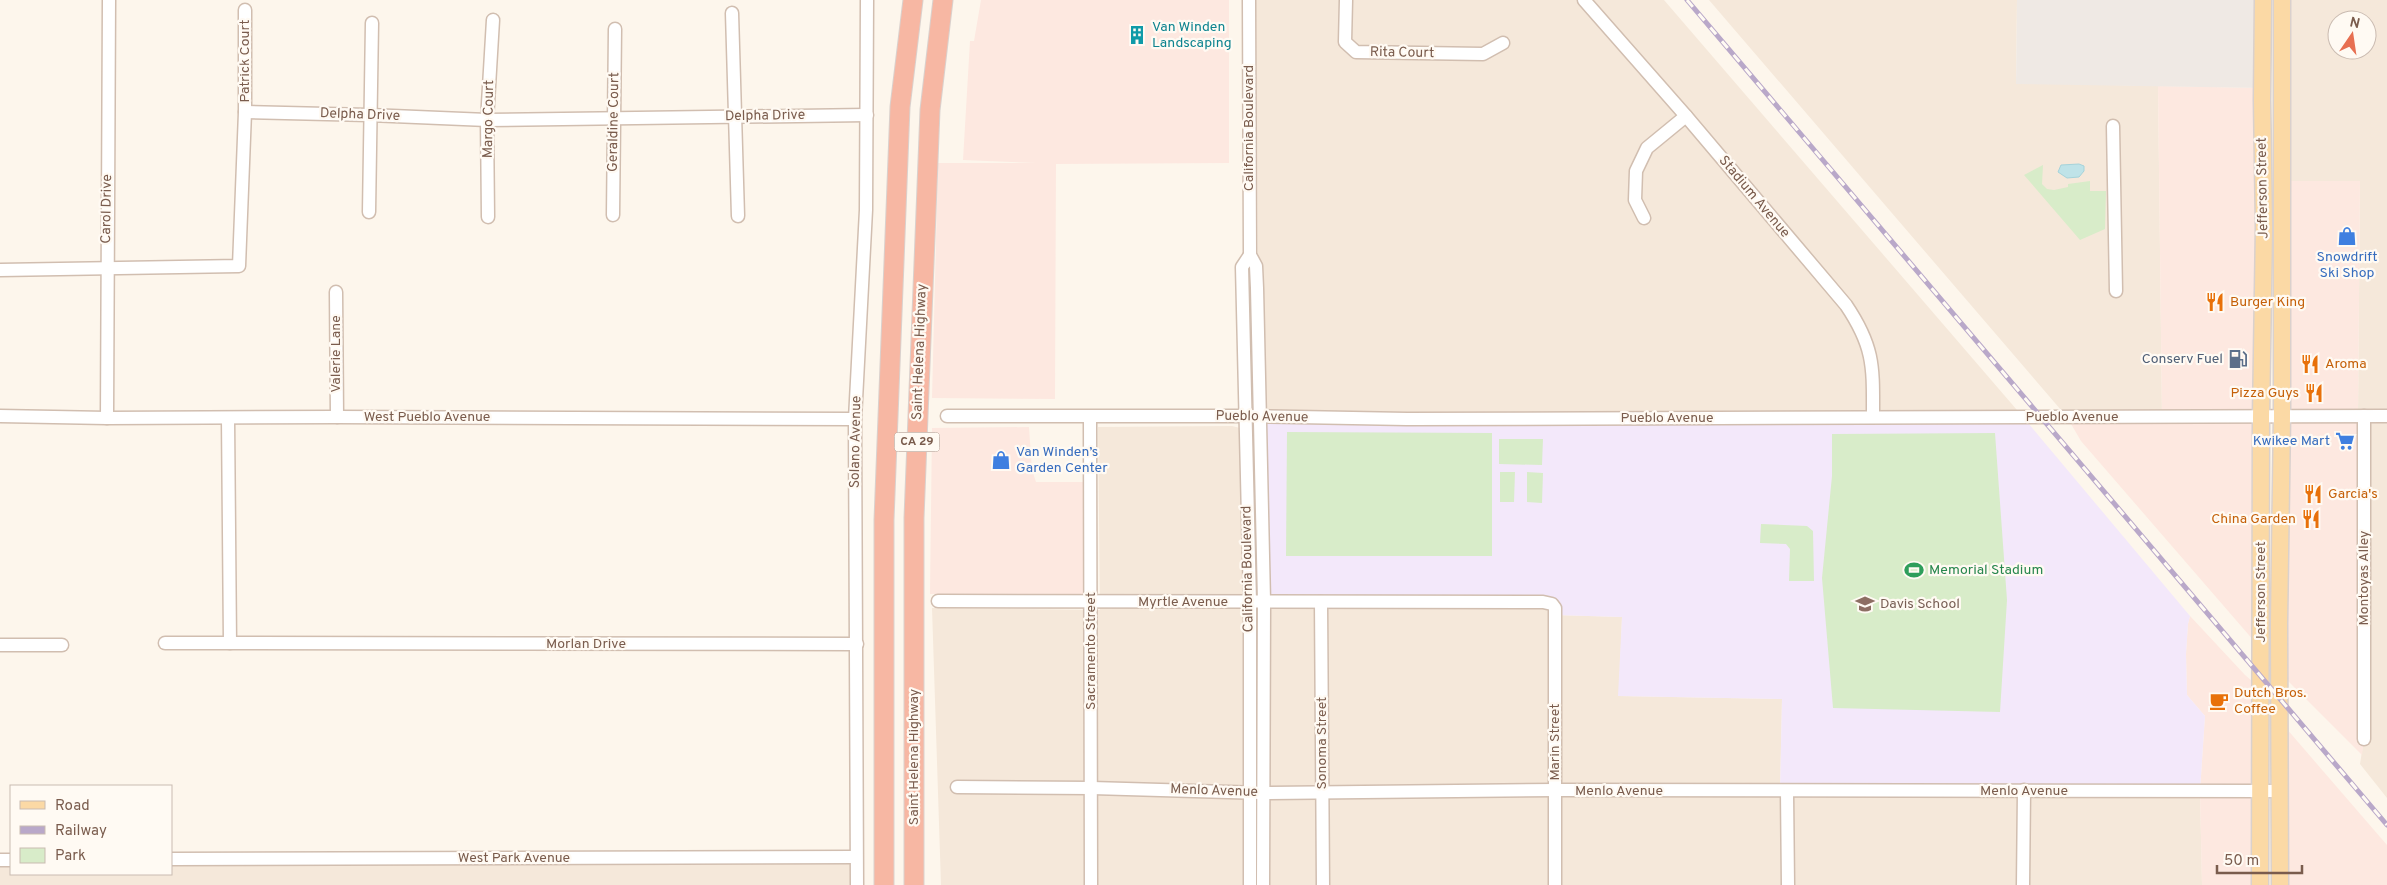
<svg xmlns="http://www.w3.org/2000/svg" width="2387" height="885" font-family="Overpass,sans-serif">
<rect width="100%" height="100%" fill="#fdf6ec"/>
<g fill="#f5e8da" fill-rule="evenodd">
<polygon points="1256,0 1664,0 2023,417 1259,417"/>
<polygon points="1709,0 2017,0 2016,83 2158,86 2162,417 2067,417"/>
<path d="M2282,0H2387V798L2360,764L2364,739L2358,416L2360,181H2283ZM2337,20H2367V50H2337Z"/>
<polygon points="1232,426 1244,429 1250,885 941,885 932,608 1100,610 1098,427"/>
<polygon points="1264,601 1543,602 1555,615 1622,617 1619,696 1782,699 1780,792 2200,791 2202,885 1263,885"/>
<polygon points="856,857 857,885 0,885 0,860 11,860 11,874 171,874 171,859"/>
</g>
<g fill="#fde8e0">
<polygon points="981,0 1229,0 1229,163 1056,164 1055,399 932,398 938,163 1036,163 963,160 970,41 974,41"/>
<polygon points="2158,86 2262,88 2261,649 2081,441 2067,417 2162,417"/>
<polygon points="2283,181 2360,181 2358,416 2364,739 2362,755 2279,672"/>
<polygon points="1029,427 1032,470 1036,482 1084,482 1084,595 930,594 932,428"/>
<polygon points="2190,616 2245,675 2260,688 2260,885 2202,885 2200,791 2205,716 2187,695 2186,654 2188,624"/>
<polygon points="2279,720 2387,845 2387,885 2280,885"/>
</g>
<polygon fill="#efe9e4" points="2017,0 2263,0 2262,88 2016,84"/>
<polygon fill="#f3e8fa" points="1259,417 2023,417 2190,616 2188,624 2186,654 2187,695 2205,716 2200,791 1780,792 1782,699 1618,696 1622,617 1554,615 1555,608 1264,601"/>
<g fill="#d8ecc9">
<polygon points="2043,165 2042,184 2047,189 2054,190 2068,187 2068,184 2090,181 2090,191 2106,191 2105,229 2080,240 2024,175"/>
<polygon points="1287,432 1492,433 1492,556 1286,556"/>
<polygon points="1995,433 2007,600 2000,712 1833,708 1822,578 1832,476 1832,434"/>
<polygon points="1499,439 1543,439 1542,465 1499,464"/>
<polygon points="1500,472 1515,472 1514,502 1500,502"/>
<polygon points="1527,472 1543,473 1542,503 1527,502"/>
<polygon points="1761,524 1807,526 1813,531 1814,581 1789,581 1790,549 1786,544 1760,543"/>
</g>
<polygon fill="#bfe3e8" stroke="#a5d3da" points="2079,164 2084,166 2084,171 2079,177 2067,178 2058,172 2061,165"/>
<g fill="none" stroke-linecap="round" stroke-linejoin="round">
<g stroke="#d1beb0" stroke-width="15">
<g id="minor">
<polyline points="1249,0 1250,255 1256,266 1257,288 1264,601 1263,885"/>
<polyline points="1346,0 1345,42 1356,52 1483,54 1503,43"/>
<path d="M1584,0L1686,116L1846,305C1875,348 1873,368 1873,417"/>
<polyline points="732,13 738,216"/>
<polyline points="245,112 369,115 487,120 867,115"/>
<polyline points="2113,126 2116,291"/>
<polyline points="369,212 372,23"/>
<polyline points="613,215 615,29"/>
<polyline points="488,217 487,120 493,20"/>
<polyline points="1644,218 1635,200 1636,171 1647,148 1686,116"/>
<polyline points="1250,255 1242,267 1250,602 1250,885"/>
<polyline points="0,270 239,266 245,112 245,10"/>
<polyline points="336,292 337,417"/>
<polyline points="0,416 107,418 337,417 855,419"/>
<polyline points="947,416 1244,416 1407,419 2387,416"/>
<polyline points="1090,417 1091,885"/>
<polyline points="107,418 109,0"/>
<polyline points="228,418 230,643 857,644"/>
<polyline points="938,601 1543,602 1552,604 1555,608 1555,885"/>
<polyline points="1321,602 1323,885"/>
<polyline points="165,643 230,643"/>
<polyline points="0,645 62,645"/>
<polyline points="2364,739 2364,416"/>
<polyline points="957,787 1092,788 1263,793 1556,790 2280,791"/>
<polyline points="1787,792 1788,885"/>
<polyline points="171,859 856,857"/>
<polyline points="0,860 11,860"/>
<polyline points="857,885 855,419 866,210 867,0"/>
<polyline points="2023,885 2024,790"/>
</g>
</g>
<g stroke="#dad1cd" stroke-width="19">
<g id="major">
<polyline points="2260,885 2261,417 2264,227 2262,100 2263,0"/>
<polyline points="2280,885 2279,623 2282,417 2282,0"/>
</g>
</g>
<g stroke="#dad1cd" stroke-width="21">
<g id="highway">
<polyline points="884,885 884,520 900,107 913,0"/>
<polyline points="914,885 914,518 930,110 943,0"/>
</g>
</g>
<use href="#minor" stroke="#fff" stroke-width="12"/>
<use href="#major" stroke="#fbd9a5" stroke-width="16"/>
<use href="#highway" stroke="#f7b7a3" stroke-width="19"/>
<g stroke="#b9a8c9" stroke-width="5">
<polyline id="rail" points="1687,0 2387,825"/>
</g>
<use href="#rail" stroke="#fffaf3" stroke-width="3" stroke-dasharray="9" stroke-linecap="butt"/>
</g>
<defs>
<g id="building-bare" transform="scale(1.5)"><path d="M-4-6H4V6H1V3H-1V6H-4ZM-2.5-4.3h1.7v1.8h-1.7ZM.8-4.3h1.7v1.8H.8ZM-2.5-1h1.7V.8h-1.7ZM.8-1h1.7V.8H.8Z" fill="#0f9aa8" stroke="#fffaf3" stroke-width="2.5" paint-order="stroke"/></g>
<g id="shop-bare" transform="scale(1.5)"><path d="M-5-2.5h2.3a2.7 3.5 0 0 1 5.4 0H5L5.5 6h-11ZM-1.5-2.5h3a1.5 2.3 0 0 0-3 0Z" fill="#3f7fe0" stroke="#fffaf3" stroke-width="2.5" paint-order="stroke"/></g>
<g id="restaurant-bare" transform="scale(1.5)"><path d="M-5-6h1v4h1v-4h1v4h1v-4h1v5L-1.5 .5V6h-2V.5L-5-1ZM5-6V6H3V1.5H1.5Q1.5-4 5-6Z" fill="#e8710a" stroke="#fffaf3" stroke-width="2.5" paint-order="stroke"/></g>
<g id="fuel-bare" transform="scale(1.5)"><path d="M-5.5-6h7V0h2V4h1.3V-2.5L3-4.5l.8-.8L6-3V5H2.5V1h-1V6h-7ZM-4.2-4.7v3.2H.2V-4.7Z" fill="#5c6f8a" stroke="#fffaf3" stroke-width="2.5" paint-order="stroke"/></g>
<g id="supermarket-bare" transform="scale(1.5)"><path d="M-6-5.5h2.5l.6 2H6L4.5 2H-2.5L-4.4-4H-6ZM-1.5 3.2a1.3 1.3 0 1 0 .1 0ZM3 3.2a1.3 1.3 0 1 0 .1 0Z" fill="#3f7fe0" stroke="#fffaf3" stroke-width="2.5" paint-order="stroke"/></g>
<g id="stadium-bare" transform="scale(1.5)"><path d="M0-5a6.5 5 0 1 0 0 10a6.5 5 0 1 0 0-10ZM-3.5-1.8h7v3.6h-7Z" fill="#2e9e5b" stroke="#fffaf3" stroke-width="2.5" paint-order="stroke"/></g>
<g id="school-bare" transform="scale(1.5)"><path d="M0-5L7-2L0 1L-7-2ZM-4 1L0 2.5L4 1V4Q0 6-4 4Z" fill="#8d6e63" stroke="#fffaf3" stroke-width="2.5" paint-order="stroke"/></g>
<g id="cafe-bare" transform="scale(1.5)"><path d="M-5.5-4.5H6V0H3Q3 3.5 0 3.5H-2.5Q-5.5 3.5-5.5 0ZM3-3.2v2h1.7v-2ZM-6 4.5H4V6H-6Z" fill="#e8710a" stroke="#fffaf3" stroke-width="2.5" paint-order="stroke"/></g>
</defs>
<g fill-rule="evenodd">
<use href="#building-bare" x="1137" y="35"/>
<use href="#shop-bare" x="2347" y="236"/>
<use href="#restaurant-bare" x="2215" y="302"/>
<use href="#fuel-bare" x="2238" y="359"/>
<use href="#restaurant-bare" x="2310" y="364"/>
<use href="#restaurant-bare" x="2314" y="393"/>
<use href="#supermarket-bare" x="2345" y="441"/>
<use href="#shop-bare" x="1001" y="460"/>
<use href="#restaurant-bare" x="2313" y="494"/>
<use href="#restaurant-bare" x="2311" y="519"/>
<use href="#stadium-bare" x="1914" y="570"/>
<use href="#school-bare" x="1865" y="604"/>
<use href="#cafe-bare" x="2219" y="701"/>
</g>
<g text-anchor="middle" dominant-baseline="central" stroke-width="4.5" stroke-linejoin="round" paint-order="stroke">
<rect fill="#fffaf3" stroke="#a28b7f" stroke-width="1" x="894.5" y="432.5" width="45" height="19" rx="4"/>
<g font-size="12" font-weight="bold" fill="#7a5c4d">
<text x="917" y="442">CA 29</text>
</g>
<g font-size="14" fill="#0d838f" stroke="#fffaf3" text-anchor="start">
<text x="1152" y="27">Van Winden<tspan x="1152" dy="16">Landscaping</tspan></text>
</g>
<g font-size="14" fill="#7a5c4d" stroke="#fffaf3">
<text transform="translate(1402 53) rotate(1)">Rita Court</text>
<text transform="translate(245 61) rotate(-90)">Patrick Court</text>
<text transform="translate(360 115) rotate(2)">Delpha Drive</text>
<text transform="translate(765 116) rotate(-1)">Delpha Drive</text>
<text transform="translate(489 119) rotate(-89)">Margo Court</text>
<text transform="translate(614 122) rotate(-89)">Geraldine Court</text>
<text transform="translate(1249 128) rotate(-90)">California Boulevard</text>
<text transform="translate(2263 188) rotate(-91)">Jefferson Street</text>
<text transform="translate(1754 197) rotate(50)">Stadium Avenue</text>
<text transform="translate(107 209) rotate(-89)">Carol Drive</text>
<text transform="translate(920 352) rotate(-88)">Saint Helena Highway</text>
<text transform="translate(336 354) rotate(-90)">Valerie Lane</text>
<text x="427" y="417">West Pueblo Avenue</text>
<text transform="translate(1262 417) rotate(1)">Pueblo Avenue</text>
<text x="2072" y="417">Pueblo Avenue</text>
<text x="1667" y="418">Pueblo Avenue</text>
<text transform="translate(856 442) rotate(-89)">Solano Avenue</text>
<text transform="translate(1248 569) rotate(-91)">California Boulevard</text>
<text transform="translate(2364 578) rotate(-90)">Montoyas Alley</text>
<text transform="translate(2261 592) rotate(-90)">Jefferson Street</text>
<text x="1183" y="602">Myrtle Avenue</text>
<text x="586" y="644">Morlan Drive</text>
<text transform="translate(1091 651) rotate(-90)">Sacramento Street</text>
<text transform="translate(1555 742) rotate(-90)">Marin Street</text>
<text transform="translate(1322 743) rotate(-90)">Sonoma Street</text>
<text transform="translate(914 757) rotate(-90)">Saint Helena Highway</text>
<text transform="translate(1214 791) rotate(2)">Menlo Avenue</text>
<text x="1619" y="791">Menlo Avenue</text>
<text x="2024" y="791">Menlo Avenue</text>
<text x="514" y="858">West Park Avenue</text>
</g>
<g font-size="14" fill="#366cbe" stroke="#fffaf3">
<text x="2347" y="257">Snowdrift<tspan x="2347" dy="16">Ski Shop</tspan></text>
<text x="2330" y="441" text-anchor="end">Kwikee Mart</text>
<text x="1016" y="452" text-anchor="start">Van Winden’s<tspan x="1016" dy="16">Garden Center</tspan></text>
</g>
<g font-size="14" fill="#c56008" stroke="#fffaf3" text-anchor="start">
<text x="2230" y="302">Burger King</text>
<text x="2325" y="364">Aroma</text>
<text x="2299" y="393" text-anchor="end">Pizza Guys</text>
<text x="2328" y="494">Garcia's</text>
<text x="2296" y="519" text-anchor="end">China Garden</text>
<text x="2234" y="693">Dutch Bros.<tspan x="2234" dy="16">Coffee</tspan></text>
</g>
<g font-size="14" fill="#4e5e75" stroke="#fffaf3" text-anchor="end">
<text x="2223" y="359">Conserv Fuel</text>
</g>
<g font-size="14" fill="#27864d" stroke="#fffaf3" text-anchor="start">
<text x="1929" y="570">Memorial Stadium</text>
</g>
<g font-size="14" fill="#785e54" stroke="#fffaf3" text-anchor="start">
<text x="1880" y="604">Davis School</text>
</g>
</g>
<rect x="10" y="785" width="162" height="90" fill="#fffaf3" stroke="#cabbb1"/>
<rect x="20" y="801" width="25" height="8" fill="#fbd9a5" stroke="#cabbb1"/>
<text x="55" y="810" font-size="15" fill="#7a5c4d">Road</text>
<rect x="20" y="826" width="25" height="8" fill="#b9a8c9" stroke="#cabbb1"/>
<text x="55" y="835" font-size="15" fill="#7a5c4d">Railway</text>
<rect x="20" y="848" width="25" height="15" fill="#d8ecc9" stroke="#cabbb1"/>
<text x="55" y="860" font-size="15" fill="#7a5c4d">Park</text>
<g transform="translate(2352 35) rotate(13)"><circle r="24" fill="#fffaf3" stroke="#cabbb1"/>
<path d="M0-4L9 19L0 12L-9 19Z" fill="#e76f51"/>
<text y="-8" font-size="14" font-weight="bold" text-anchor="middle" fill="#7a5c4d">N</text>
</g>
<path d="M2217 865v8h85v-8" fill="none" stroke="#7a5c4d" stroke-width="2.5"/>
<text x="2224" y="865" font-size="15" fill="#7a5c4d" stroke="#fffaf3" stroke-width="4" paint-order="stroke">50 m</text>
</svg>
